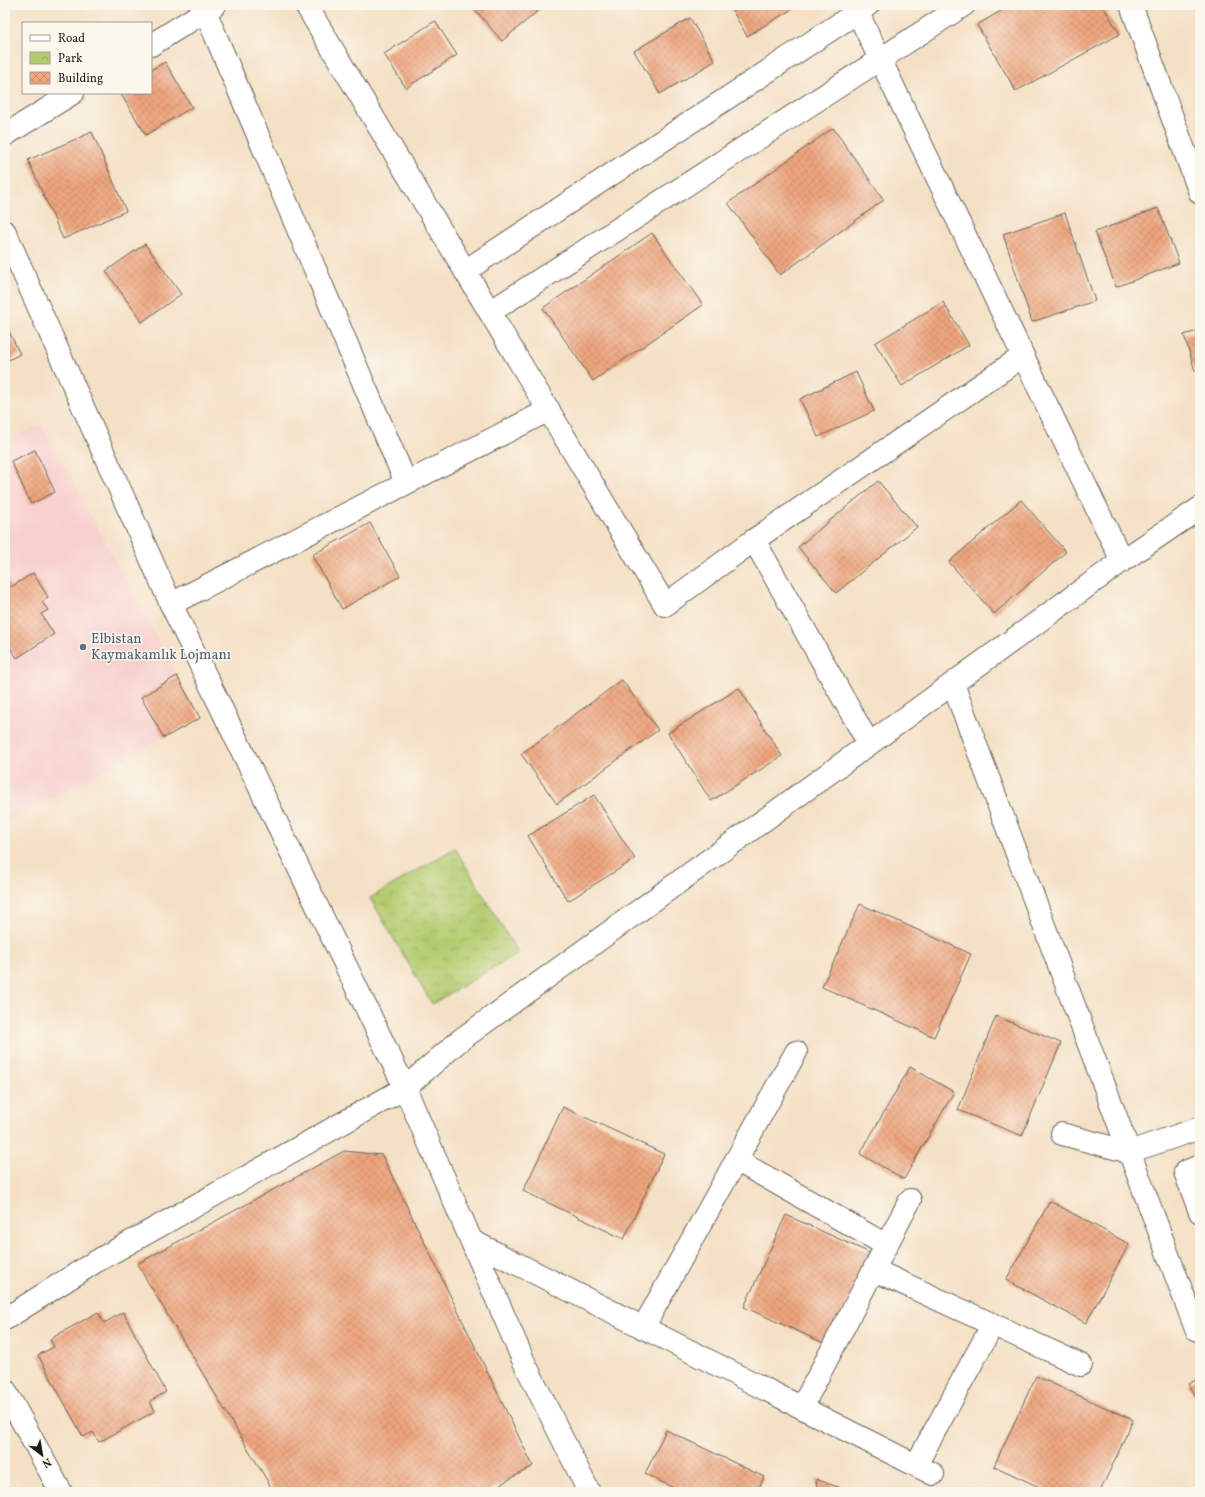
<svg xmlns="http://www.w3.org/2000/svg" width="1205" height="1497" font-family="Vollkorn,serif">
<defs>
<pattern id="park-crowns" width="20" height="18" patternUnits="userSpaceOnUse"><rect width="20" height="18" fill="#b4cc70"/><path d="M2 6a3 3 0 1 1 6 0M12 15a3 3 0 1 1 6 0" fill="none" stroke="#9aaf60"/></pattern>
<pattern id="building-cross-hatch" width="8" height="8" patternUnits="userSpaceOnUse"><rect width="8" height="8" fill="#eda57e"/><path d="M0 0l8 8M0 8l8-8" fill="none" stroke="#cb8d6c"/></pattern>
</defs>
<rect width="100%" height="100%" fill="#fbf7ec"/>
<filter id="ink" filterUnits="userSpaceOnUse"><feTurbulence type="fractalNoise" baseFrequency=".025" numOctaves="2"/><feDisplacementMap in="SourceGraphic" scale="8" xChannelSelector="R" yChannelSelector="G"/><feConvolveMatrix kernelMatrix="1 2 1 2 8 2 1 2 1" color-interpolation-filters="sRGB"/></filter>
<filter id="wash" filterUnits="userSpaceOnUse"><feTurbulence type="fractalNoise" baseFrequency=".012" numOctaves="4" result="noise"/><feDisplacementMap in="SourceGraphic" scale="16" xChannelSelector="R" yChannelSelector="G"/><feGaussianBlur stdDeviation="0.9" result="paint"/><feColorMatrix in="noise" values="0 0 0 0 0 0 0 0 0 0 0 0 0 0 0 0 0 1.4 0 .05"/><feComposite in="paint" operator="in"/></filter>
<g filter="url(#wash)">
<rect width="100%" height="100%" fill="#f4e0c5"/>
<polygon fill="#f7d0cd" points="41,423 200,718 5,823 5,442"/>
<polygon fill="url(#park-crowns)" stroke="#687446" points="455,848 518,953 432,1004 370,898"/>
<g id="blocks">
<g fill="url(#building-cross-hatch)">
<polygon points="471,5 545,5 502,41"/>
<polygon points="729,5 799,5 747,36"/>
<polygon points="1011,5 1102,5 1120,34 1016,91 977,25"/>
<polygon points="690,18 715,61 660,94 634,51"/>
<polygon points="435,21 457,55 406,88 384,54"/>
<polygon points="165,62 192,107 146,135 120,93 151,93 151,70"/>
<polygon points="833,128 884,200 780,275 728,203"/>
<polygon points="92,132 126,211 63,239 28,160"/>
<polygon points="1158,208 1179,263 1116,287 1095,232"/>
<polygon points="1065,213 1095,301 1032,322 1003,234"/>
<polygon points="652,233 703,305 593,381 543,308"/>
<polygon points="145,244 181,294 142,322 106,271"/>
<polygon points="943,302 969,345 902,386 875,343"/>
<polygon points="5,323 20,354 5,362"/>
<polygon points="1200,330 1200,369 1195,371 1184,335"/>
<polygon points="856,372 874,411 818,437 800,399"/>
<polygon points="35,450 55,492 31,504 11,461"/>
<polygon points="878,481 917,527 836,593 798,547"/>
<polygon points="1021,500 1066,552 994,614 949,562"/>
<polygon points="370,523 400,576 342,609 312,555"/>
<polygon points="33,573 48,597 42,602 48,610 41,614 54,634 17,658 11,649 5,653 5,578 11,587"/>
<polygon points="177,676 200,718 164,738 141,697"/>
<polygon points="622,680 658,730 557,804 521,754"/>
<polygon points="739,688 782,756 711,801 668,733"/>
<polygon points="594,795 635,859 568,901 528,836"/>
<polygon points="860,904 971,954 934,1037 822,987"/>
<polygon points="996,1016 1061,1043 1022,1136 958,1110"/>
<polygon points="910,1067 954,1092 904,1179 860,1154"/>
<polygon points="563,1107 664,1154 624,1239 523,1191"/>
<polygon points="344,1151 382,1155 533,1466 487,1492 274,1492 137,1264"/>
<polygon points="1050,1201 1129,1244 1086,1323 1006,1280"/>
<polygon points="786,1215 870,1253 828,1345 744,1307"/>
<polygon points="98,1312 104,1323 123,1312 166,1392 150,1401 155,1411 99,1442 93,1432 83,1437 38,1355 54,1347 50,1339"/>
<polygon points="1036,1376 1133,1420 1100,1492 1050,1492 994,1466"/>
<polygon points="1200,1378 1200,1406 1188,1384"/>
<polygon points="666,1430 764,1477 757,1492 682,1492 645,1474"/>
<polygon points="816,1479 851,1492 817,1492"/>
</g>
</g>
</g>
<g filter="url(#ink)">
<use href="#blocks" fill-opacity="0" stroke="#686157" stroke-width="1"/>
<g fill="none" stroke-linecap="round" stroke-linejoin="round">
<g stroke="#686157" stroke-width="24">
<g id="minor">
<polyline points="306,5 665,605 754,540 869,744"/>
<polyline points="854,5 1122,561"/>
<polyline points="1131,5 1200,193"/>
<polyline points="205,11 406,483"/>
<polyline points="151,45 215,5"/>
<polyline points="5,135 73,93"/>
<polyline points="5,232 171,604 405,1088 524,1362 589,1492"/>
<polyline points="465,271 868,5"/>
<polyline points="490,312 964,5"/>
<polyline points="754,540 1023,356"/>
<polyline points="171,604 549,410"/>
<polyline points="953,684 1196,1329 1200,1331"/>
<polyline points="1062,1134 1129,1152 1200,1128"/>
<polyline points="736,1160 886,1245"/>
<polyline points="1200,1166 1185,1172 1200,1212"/>
<polyline points="472,1241 933,1474"/>
<polyline points="874,1270 1081,1365"/>
<polyline points="5,1319 95,1262 405,1088 459,1041 1122,561 1200,508"/>
<polyline points="643,1328 796,1052"/>
<polyline points="5,1390 61,1492"/>
<polyline points="802,1407 910,1200"/>
<polyline points="916,1465 993,1324"/>
</g>
</g>
<use href="#minor" stroke="#fff" stroke-width="22"/>
</g>
</g>
<circle fill="#5c6f8a" stroke="#fbf7ec" stroke-width="1.5" cx="83" cy="647" r="4"/>
<g text-anchor="middle" dominant-baseline="central" stroke-width="3" stroke-linejoin="round" paint-order="stroke">
<g font-size="14" fill="#4e5e75" stroke="#fbf7ec" text-anchor="start">
<text x="91" y="639">Elbistan<tspan x="91" dy="16">Kaymakamlık Lojmanı</tspan></text>
</g>
</g>
<rect width="1205" height="1497" fill="none" stroke="#fbf7ec" stroke-width="20"/>
<rect x="22" y="22" width="130" height="72" fill="#fbf7ec" stroke="#a29f99"/>
<rect x="30" y="35" width="20" height="6" fill="#ffffff" stroke="#a29f99"/>
<text x="58" y="42" font-size="12" fill="#1c1c1c">Road</text>
<rect x="30" y="52" width="20" height="12" fill="url(#park-crowns)" stroke="#a29f99"/>
<text x="58" y="62" font-size="12" fill="#1c1c1c">Park</text>
<rect x="30" y="72" width="20" height="12" fill="url(#building-cross-hatch)" stroke="#a29f99"/>
<text x="58" y="82" font-size="12" fill="#1c1c1c">Building</text>
<g transform="translate(42 1455) rotate(149)" stroke="#fbf7ec" stroke-width="3" paint-order="stroke">
<path d="M0-3L7 15L0 10L-7 15Z" fill="#1c1c1c"/>
<text y="-6" font-size="11" font-weight="bold" text-anchor="middle" fill="#1c1c1c">N</text>
</g>
</svg>
